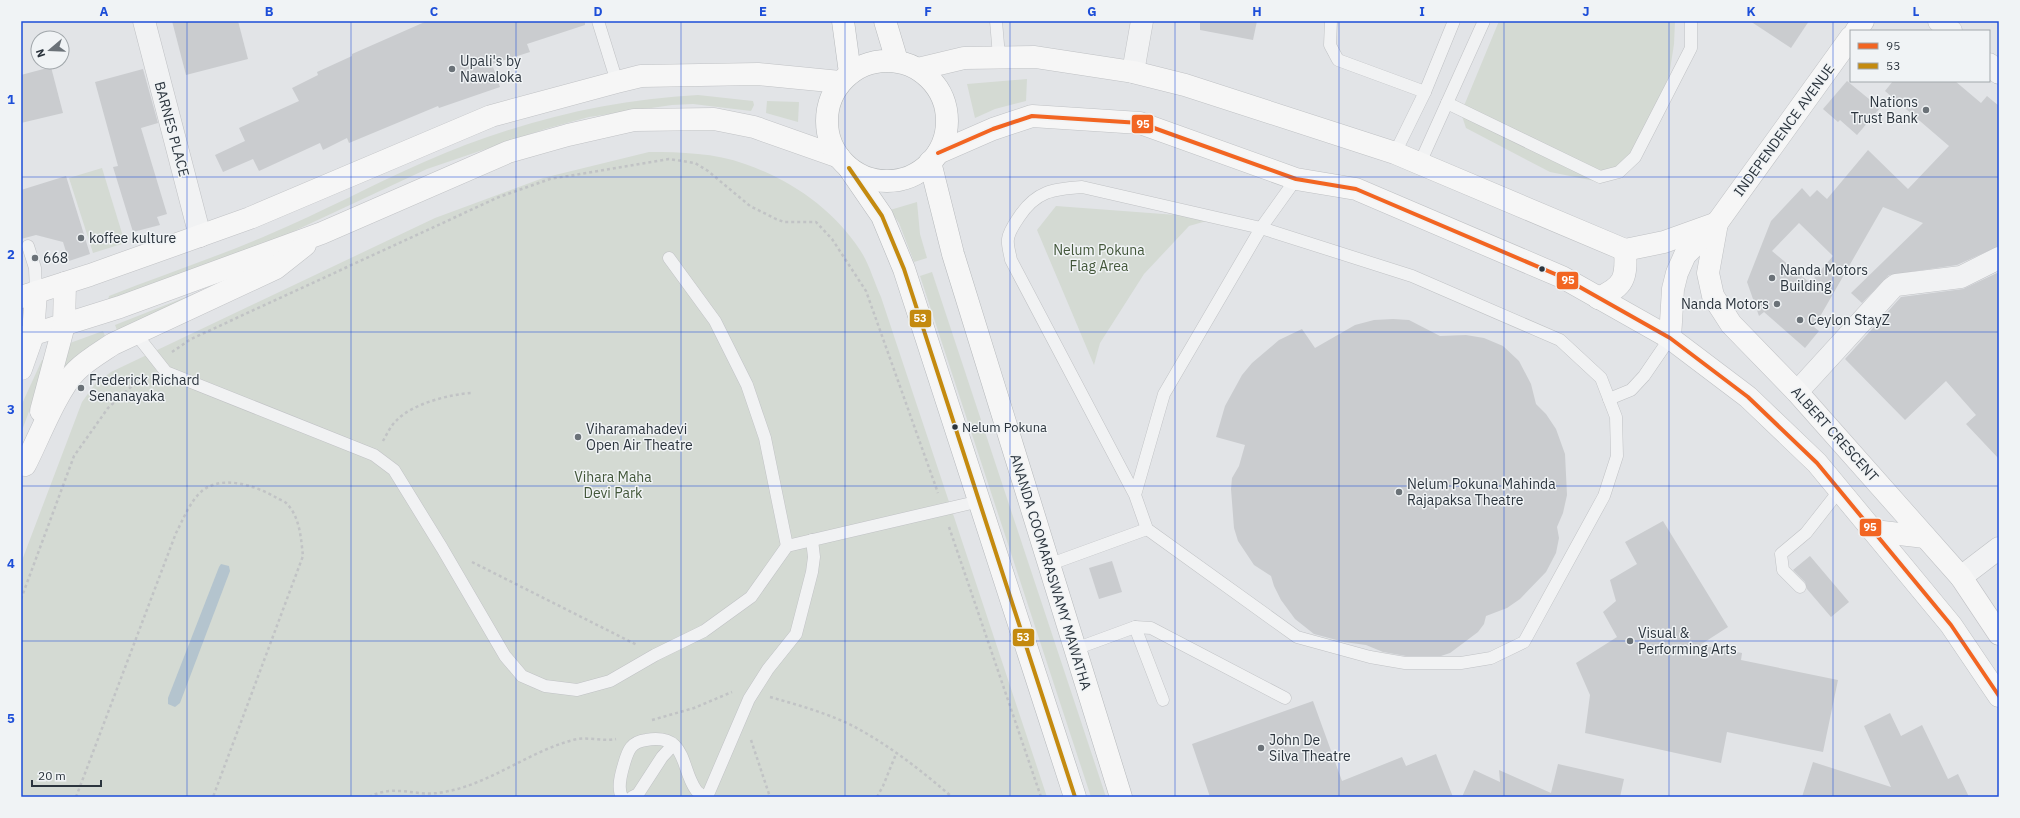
<svg xmlns="http://www.w3.org/2000/svg" width="2020" height="818" font-family="'IBM Plex Sans',sans-serif">
<rect width="100%" height="100%" fill="#e2e4e7"/>
<g fill="#d4dad3">
<polygon points="1499,21 1675,21 1674,44 1669,76 1643,140 1618,174 1600,182 1550,172 1466,128 1461,113"/>
<polygon points="1027,79 1026,101 995,109 975,118 967,84"/>
<path d="M698,95L753,101L754,105L751,111L693,104L672,105L589,117L545,129L427,169L275,240L108,301L109,296C162,275 217,257 270,234C322,212 372,185 424,162C510,124 603,100 698,95Z"/>
<polygon points="767,101 799,102 798,122 766,113"/>
<path d="M649,152C681,152 715,153 745,164C791,180 833,209 860,250C869,263 874,282 881,297L1047,797H21V563L82,402L95,384L111,372L435,218L543,178Z"/>
<polygon points="102,168 125,243 93,253 69,178"/>
<polygon points="917,202 920,234 927,258 914,262 899,223 890,210"/>
<polygon points="1056,206 1217,218 1189,226 1144,274 1100,343 1094,365 1037,230"/>
<polygon points="932,272 1106,797 1091,797 920,276"/>
<polygon points="234,278 119,335 115,325"/>
<polygon points="103,331 107,341 68,368 62,367 70,343"/>
<polygon points="42,360 45,360 46,366 21,433 21,406"/>
</g>
<polygon fill="#b4c4ce" points="221,564 229,566 230,571 180,703 175,707 168,704 168,698 219,567"/>
<g fill="#cacccf" fill-rule="evenodd">
<polygon points="172,21 238,21 248,59 186,75"/>
<polygon points="427,21 585,21 585,25 527,44 530,52 492,64 500,87 439,108 438,106 349,143 347,138 323,150 320,143 259,171 253,159 223,172 215,155 245,141 239,128 299,101 292,88 318,75 317,72 352,56 352,54"/>
<polygon points="1200,21 1257,21 1253,40 1200,30"/>
<polygon points="1750,21 1809,21 1791,48"/>
<polygon points="51,67 63,113 21,123 21,75"/>
<polygon points="143,69 158,123 141,128 167,214 157,217 160,225 133,232 113,167 118,166 95,82"/>
<polygon points="1847,81 1880,108 1857,135 1840,120 1838,122 1823,109"/>
<path d="M1893,81H1955L1981,103L1987,96L1999,106V246L1957,265L1889,275L1862,303L1851,293L1923,223L1883,207L1814,327L1819,331L1805,348L1764,312L1759,316L1747,282L1771,221L1802,188L1810,197L1817,190L1827,199L1868,150L1908,189L1949,146L1885,91ZM1799,223L1833,256L1810,283L1772,251Z"/>
<polygon points="66,176 90,254 69,261 63,242 36,235 21,239 21,190"/>
<polygon points="1999,272 1999,459 1966,424 1976,415 1946,381 1905,420 1845,359 1901,297 1963,289"/>
<polygon points="1393,319 1409,320 1440,336 1466,335 1484,338 1503,346 1519,361 1531,384 1536,404 1546,414 1556,429 1565,454 1567,495 1563,513 1557,527 1559,538 1556,553 1546,572 1520,599 1507,608 1486,616 1484,624 1478,632 1450,653 1441,656 1406,656 1383,652 1366,645 1344,642 1314,634 1295,619 1281,600 1274,586 1271,576 1254,565 1238,541 1234,528 1231,489 1232,478 1239,466 1245,445 1216,437 1225,406 1242,375 1252,363 1279,340 1302,329 1315,348 1355,325 1374,320"/>
<polygon points="1663,521 1728,627 1700,645 1742,653 1741,660 1838,680 1823,752 1727,732 1721,763 1585,733 1590,695 1576,663 1617,637 1603,612 1616,601 1610,580 1637,564 1625,542"/>
<polygon points="1810,556 1849,602 1831,617 1807,589 1805,582 1793,570"/>
<polygon points="1112,561 1122,592 1099,599 1089,568"/>
<polygon points="1313,701 1342,781 1402,757 1406,766 1436,754 1453,797 1210,797 1192,744"/>
<polygon points="1890,713 1901,736 1922,725 1948,779 1958,774 1969,797 1802,797 1813,762 1891,787 1864,726"/>
<polygon points="1558,764 1624,779 1620,797 1462,797 1474,770 1500,782 1499,770 1551,793"/>
</g>
<g fill="none" stroke-linecap="round" stroke-linejoin="round">
<g stroke="#c0c2c5" stroke-width="13">
<g id="service">
<polyline points="598,21 617,82"/>
<polyline points="996,21 999,56"/>
<polyline points="1331,21 1330,45 1338,60 1425,92"/>
<polyline points="1447,103 1600,177 1619,172 1635,157 1691,48 1691,23"/>
<polyline points="1395,153 1425,92 1454,21"/>
<polyline points="1420,163 1484,21"/>
<polyline points="28,246 35,268 36,292"/>
<polyline points="669,258 715,321 747,385 765,438 787,546"/>
<polyline points="136,334 166,372 374,455 394,470 442,548 505,656 522,676 545,686 577,690 610,681 655,655 704,631 751,597 787,546 980,501"/>
<polyline points="1609,399 1631,390 1644,376 1670,338"/>
<path d="M1135,495L1011,260C1010,254 1007,245 1008,239C1009,231 1015,223 1019,217C1036,191 1053,189 1082,187L1261,228L1412,276L1560,340L1601,378L1616,417L1617,456L1604,496L1524,642L1491,658L1461,663H1405L1370,657L1297,637L1147,529L1135,495L1164,394L1261,228L1296,179"/>
<polyline points="1048,565 1147,529"/>
<polyline points="1800,587 1783,570 1781,554 1806,533 1839,491"/>
<polyline points="1135,627 1163,700"/>
<polyline points="1075,649 1135,627 1151,628 1285,698"/>
<path d="M622,797C617,788 621,774 624,764C628,750 631,742 646,740C688,733 680,768 696,790C698,793 702,795 705,797"/>
<polyline points="632,797 638,794 662,757 673,745"/>
<polyline points="707,797 749,699 768,669 796,634 812,572 814,557 812,540"/>
</g>
</g>
<g stroke="#c0c2c5" stroke-width="23">
<g id="minor">
<polyline points="1939,21 1951,31"/>
<polyline points="1989,64 1999,73"/>
<polyline points="1133,72 1142,21"/>
<polyline points="1797,392 1892,288 1896,285 1961,277 1999,258"/>
<polyline points="1961,577 1999,548"/>
</g>
</g>
<g stroke="#c0c2c5" stroke-width="23">
<polyline id="tertiary" points="144,21 200,236"/>
</g>
<g stroke="#c0c2c5" stroke-width="23">
<g id="secondary">
<polyline points="21,297 90,275 250,218 491,116 617,82 641,76 758,74 840,82"/>
<polyline points="21,338 120,307 322,233 508,152 568,135 634,120 714,119 754,127 839,157"/>
<polyline points="21,369 33,335 36,292"/>
<polyline points="41,411 64,325 65,283"/>
<path d="M25,465C38,440 57,390 76,371C87,360 101,352 113,344L276,268L305,245"/>
</g>
</g>
<g stroke="#bfc1c4" stroke-width="23">
<g id="primary">
<polyline points="1856,31 1863,21"/>
<polyline points="918,69 964,58 1035,57 1133,72 1185,85 1395,153 1625,250 1664,242 1717,223"/>
<polyline points="938,153 993,129 1032,116 1140,123 1296,179 1356,189 1562,277 1670,338 1748,397 1817,463 1951,625 1999,696"/>
<polyline points="1717,223 1708,273 1713,296 1731,324 1797,392 1961,577 1999,634"/>
<path d="M1598,298C1624,287 1627,278 1625,250"/>
<polyline points="1670,338 1673,289 1677,273 1685,255 1717,223 1851,37"/>
<polyline points="1874,531 1925,537"/>
</g>
</g>
<g stroke="#b5b8bb" stroke-width="23">
<g id="trunk">
<polyline points="843,21 850,73"/>
<polyline points="885,21 897,61"/>
<circle cx="887" cy="121" r="60"/>
<polyline points="930,162 953,254 1121,797"/>
<polyline points="849,168 882,216 904,269 1075,797"/>
</g>
</g>
<g stroke="#c1c3c5" stroke-width="2.5" stroke-dasharray="3 3" stroke-linecap="butt">
<polyline points="172,352 191,339 499,197 550,179 669,159 695,163 708,171 750,206 776,219 784,222 816,222 832,239 866,291 938,493"/>
<path d="M383,441C387,434 391,425 397,420C412,404 450,394 472,393"/>
<polyline points="949,527 1041,797"/>
<polyline points="472,562 637,645"/>
<polyline points="21,599 74,456 108,408 145,374"/>
<path d="M770,697C798,705 827,713 853,726C889,745 922,771 952,797"/>
<polyline points="652,720 694,708 732,692"/>
<polyline points="751,740 770,797"/>
<path d="M76,797L176,533C183,520 190,501 202,491C223,474 256,486 277,498C280,500 285,501 287,504C300,517 301,539 303,556L213,797"/>
<path d="M369,797C396,783 416,798 444,792C490,784 528,752 573,740C587,736 602,742 616,739"/>
<polyline points="877,797 883,786 896,754"/>
</g>
<use href="#service" stroke="#f1f2f3" stroke-width="12"/>
<use href="#minor" stroke="#f1f2f3" stroke-width="22"/>
<use href="#tertiary" stroke="#f1f2f3" stroke-width="22"/>
<use href="#secondary" stroke="#f6f6f6" stroke-width="22"/>
<use href="#primary" stroke="#f6f6f6" stroke-width="22"/>
<use href="#trunk" stroke="#f6f6f6" stroke-width="22"/>
<g stroke="#f0f3f5" stroke-width="7">
<polyline id="bus-1" points="938,153 993,129 1032,116 1140,123 1296,179 1356,189 1562,277 1670,338 1748,397 1817,463 1951,625 1999,696"/>
</g>
<g stroke="#f0f3f5" stroke-width="7">
<polyline id="bus-2" points="849,168 882,216 904,269 1075,797"/>
</g>
<use href="#bus-1" stroke="#f26522" stroke-width="4"/>
<use href="#bus-2" stroke="#c48a0f" stroke-width="4"/>
</g>
<path fill="none" stroke="#1d4ed8" stroke-width="1" stroke-opacity="0.55" d="M187,21V797M351,21V797M516,21V797M681,21V797M845,21V797M1010,21V797M1175,21V797M1339,21V797M1504,21V797M1669,21V797M1833,21V797M21,177H1999M21,332H1999M21,486H1999M21,641H1999"/>
<g fill="#6b7278" stroke="#f0f3f5" stroke-width="1.5">
<circle cx="452" cy="69" r="4"/>
<circle cx="1926" cy="110" r="4"/>
<circle cx="81" cy="238" r="4"/>
<circle cx="35" cy="258" r="4"/>
<circle cx="1772" cy="278" r="4"/>
<circle cx="1777" cy="304" r="4"/>
<circle cx="1800" cy="320" r="4"/>
<circle cx="81" cy="388" r="4"/>
<circle cx="578" cy="437" r="4"/>
<circle cx="1399" cy="492" r="4"/>
<circle cx="1630" cy="641" r="4"/>
<circle cx="1261" cy="748" r="4"/>
</g>
<g fill="#2b343d" stroke="#f0f3f5" stroke-width="1.5">
<circle cx="1542" cy="269" r="3.5"/>
<circle cx="955" cy="427" r="3.5"/>
</g>
<g text-anchor="middle" dominant-baseline="central" stroke-width="3" stroke-linejoin="round" paint-order="stroke">
<g font-size="13" fill="#2b343d" stroke="#f0f3f5" text-anchor="start">
<text x="962" y="427">Nelum Pokuna</text>
</g>
<g font-size="14" fill="#2b343d" stroke="#f0f3f5" text-anchor="start">
<text x="460" y="61">Upali's by<tspan x="460" dy="16">Nawaloka</tspan></text>
<text x="1918" y="102" text-anchor="end">Nations<tspan x="1918" dy="16">Trust Bank</tspan></text>
<text x="89" y="238">koffee kulture</text>
<text x="43" y="258">668</text>
<text x="1780" y="270">Nanda Motors<tspan x="1780" dy="16">Building</tspan></text>
<text x="1769" y="304" text-anchor="end">Nanda Motors</text>
<text x="1808" y="320">Ceylon StayZ</text>
<text x="89" y="380">Frederick Richard<tspan x="89" dy="16">Senanayaka</tspan></text>
<text x="586" y="429">Viharamahadevi<tspan x="586" dy="16">Open Air Theatre</tspan></text>
<text x="1407" y="484">Nelum Pokuna Mahinda<tspan x="1407" dy="16">Rajapaksa Theatre</tspan></text>
<text x="1638" y="633">Visual &amp;<tspan x="1638" dy="16">Performing Arts</tspan></text>
<text x="1269" y="740">John De<tspan x="1269" dy="16">Silva Theatre</tspan></text>
</g>
<g font-size="14" fill="#2b343d" stroke="#f0f3f5">
<text transform="translate(172 129) rotate(75)">BARNES PLACE</text>
<text transform="translate(1784 130) rotate(-54)">INDEPENDENCE AVENUE</text>
<text transform="translate(1835 434) rotate(48)">ALBERT CRESCENT</text>
<text transform="translate(1051 572) rotate(73)">ANANDA COOMARASWAMY MAWATHA</text>
</g>
<g font-size="14" fill="#43573a" stroke="#f0f3f5">
<text x="1099" y="250">Nelum Pokuna<tspan x="1099" dy="16">Flag Area</tspan></text>
<text x="613" y="477">Vihara Maha<tspan x="613" dy="16">Devi Park</tspan></text>
</g>
</g>
<g stroke="#f0f3f5" stroke-width="1.5">
<rect x="1131" y="114" width="23" height="20" rx="4" fill="#f26522"/>
<rect x="1556" y="271" width="23" height="19" rx="4" fill="#f26522"/>
<rect x="909" y="309" width="23" height="19" rx="4" fill="#c48a0f"/>
<rect x="1859" y="518" width="23" height="19" rx="4" fill="#f26522"/>
<rect x="1012" y="628" width="23" height="19" rx="4" fill="#c48a0f"/>
</g>
<g font-size="11" text-anchor="middle" font-weight="bold" fill="#fff">
<text x="1143" y="128">95</text>
<text x="1568" y="284">95</text>
<text x="920" y="322">53</text>
<text x="1870" y="531">95</text>
<text x="1023" y="641">53</text>
</g>
<rect width="2020" height="818" fill="none" stroke="#f0f3f5" stroke-width="44"/>
<rect x="1850" y="30" width="140" height="52" fill="#f0f3f5" stroke="#a1a7ab"/>
<rect x="1858" y="43" width="20" height="6" fill="#f26522" stroke="#a1a7ab"/>
<text x="1886" y="50" font-size="12" fill="#2b343d">95</text>
<rect x="1858" y="63" width="20" height="6" fill="#c48a0f" stroke="#a1a7ab"/>
<text x="1886" y="70" font-size="12" fill="#2b343d">53</text>
<g transform="translate(50 50) rotate(251)"><circle r="19" fill="#f0f3f5" stroke="#a1a7ab"/>
<path d="M0-3L7 15L0 10L-7 15Z" fill="#6b7278"/>
<text y="-6" font-size="11" font-weight="bold" text-anchor="middle" fill="#2b343d">N</text>
</g>
<path d="M32 780v6h69v-6" fill="none" stroke="#2b343d" stroke-width="2"/>
<text x="38" y="780" font-size="12" fill="#2b343d" stroke="#f0f3f5" stroke-width="3" paint-order="stroke">20 m</text>
<rect x="22" y="22" width="1976" height="774" fill="none" stroke="#1d4ed8" stroke-width="1.5"/>
<g font-size="13" text-anchor="middle" font-weight="bold" fill="#1d4ed8">
<text x="104" y="16">A</text>
<text x="269" y="16">B</text>
<text x="434" y="16">C</text>
<text x="598" y="16">D</text>
<text x="763" y="16">E</text>
<text x="928" y="16">F</text>
<text x="1092" y="16">G</text>
<text x="1257" y="16">H</text>
<text x="1422" y="16">I</text>
<text x="1586" y="16">J</text>
<text x="1751" y="16">K</text>
<text x="1916" y="16">L</text>
<text x="11" y="104">1</text>
<text x="11" y="259">2</text>
<text x="11" y="414">3</text>
<text x="11" y="568">4</text>
<text x="11" y="723">5</text>
</g>
</svg>
